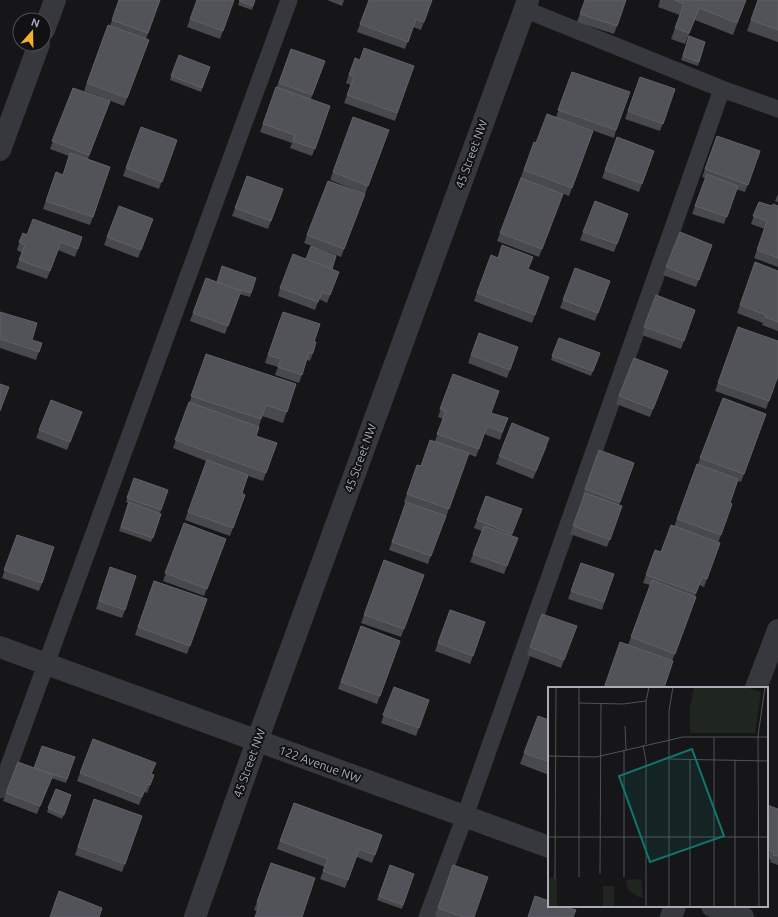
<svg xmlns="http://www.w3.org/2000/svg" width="778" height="917" font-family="Ubuntu,sans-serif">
<rect width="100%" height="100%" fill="#161618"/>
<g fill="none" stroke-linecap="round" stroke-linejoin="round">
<g stroke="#37383d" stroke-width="17">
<polyline points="524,9 722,89 778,109"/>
<polyline points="0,790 289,0"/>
<polyline points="427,917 465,816 722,89"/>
</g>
<g stroke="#37383d" stroke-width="22">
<polyline points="44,30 55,0"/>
<polyline points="0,150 39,44"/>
<polyline points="0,647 549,847"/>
<polyline points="756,688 778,630"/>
<polyline points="712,906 743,917"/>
<polyline points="195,917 257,741 528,0"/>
<polyline points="671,917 675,906"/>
</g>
</g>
<g fill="#47494d">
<polygon points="119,0 160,0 146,39 149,40 124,106 84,91 108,25 110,26"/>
<polygon points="197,0 234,0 220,39 187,27"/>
<polygon points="240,0 255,0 252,10 238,5"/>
<polygon points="327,0 344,0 342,6"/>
<polygon points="369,0 432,0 421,30 413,27 405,49 357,32"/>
<polygon points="585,0 626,0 614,34 577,22"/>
<polygon points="660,0 746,0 733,35 695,20 685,44 671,39 680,15 658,7"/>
<polygon points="758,0 778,0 778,42 747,31"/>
<polygon points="689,36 705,42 698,66 681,60"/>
<polygon points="291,49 325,61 311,99 330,106 312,156 290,148 292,143 260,132"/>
<polygon points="179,55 210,67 201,92 170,80"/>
<polygon points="355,58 360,60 414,66 395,121 344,103 351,85 346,83"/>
<polygon points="572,72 616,130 614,138 572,123 593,131 569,196 548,188 563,194 539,257 497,241 534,142 536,143 556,117"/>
<polygon points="640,77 675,89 660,131 625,119"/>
<polygon points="73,88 110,101 88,159 110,167 90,225 43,209 56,172 63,175 69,156 50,149"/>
<polygon points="353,117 389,130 365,194 330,180"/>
<polygon points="141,127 177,140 159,189 123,176"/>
<polygon points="717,136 760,151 745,192 736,189 724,224 692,214 705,178 702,177"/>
<polygon points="617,137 654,151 639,192 602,178"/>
<polygon points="247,176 283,189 268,229 232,216"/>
<polygon points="328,181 365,194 341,257 304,243"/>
<polygon points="778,194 778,202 775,201"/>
<polygon points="595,201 628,214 614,252 580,240"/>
<polygon points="759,202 772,206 778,206 778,267 754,258 765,229 751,224"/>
<polygon points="119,206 153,219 138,258 104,245"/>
<polygon points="680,232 712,245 696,287 663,275"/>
<polygon points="23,233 27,235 82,237 75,257 58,250 47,279 16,268 22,253 17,250"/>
<polygon points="491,255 528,269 535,315 532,323 474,301"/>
<polygon points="755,262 778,271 778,331 762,325 763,323 737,313"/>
<polygon points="575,268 610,281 595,321 560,308"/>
<polygon points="332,269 339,272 327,303 319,299 315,310 278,296 280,288"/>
<polygon points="206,278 217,282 256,278 250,297 239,294 225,334 190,321"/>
<polygon points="656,295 695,310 681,349 642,335"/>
<polygon points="0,312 32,340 42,343 36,360 0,348"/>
<polygon points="280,319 314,342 313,353 310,361 307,360 299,383 275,375 278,367 265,363"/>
<polygon points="738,327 778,376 766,409 715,391"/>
<polygon points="479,333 518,347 507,378 468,363"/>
<polygon points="559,338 600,353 591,376 551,360"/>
<polygon points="206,354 296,384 283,423 262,416 256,436 277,443 263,481 248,476 242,493 245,495 230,536 185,520 206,461 173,448 188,407"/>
<polygon points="634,358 668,371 650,417 616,404"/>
<polygon points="453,374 491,413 508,418 500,440 484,434 476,457 468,454 446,517 445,516 428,564 389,550 406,503 404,502 417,465 421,466 435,441 443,419 438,417"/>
<polygon points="723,398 766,414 741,482 738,481 730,503 732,504 718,543 720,543 704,587 699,585 695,596 696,597 672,661 628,645 650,585 643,583 655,550 661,552 674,527 697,464 698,464"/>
<polygon points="51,400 82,412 67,450 36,438"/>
<polygon points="512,423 547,446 533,479 496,464"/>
<polygon points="599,450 634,463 619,505 622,506 607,547 570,534 584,497 582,497"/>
<polygon points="134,478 168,490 160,513 161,514 151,542 119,531 128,503 126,502"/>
<polygon points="486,496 522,509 511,536 518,538 504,574 470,562 482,531 474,528"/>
<polygon points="184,523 226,539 204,596 163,581"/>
<polygon points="17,535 42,583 39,591 2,578"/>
<polygon points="384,560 424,575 401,637 361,623"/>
<polygon points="581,563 614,574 602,610 568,599"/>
<polygon points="107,575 125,610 122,618 96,609"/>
<polygon points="154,581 207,599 187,654 135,635"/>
<polygon points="450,610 485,622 470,664 435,651"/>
<polygon points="542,614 564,660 561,668 527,655"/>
<polygon points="361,626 400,641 377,704 338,689"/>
<polygon points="394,687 429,700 416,736 381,723"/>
<polygon points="538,716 549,720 549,775 520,764"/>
<polygon points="93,739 154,775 147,793 144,792 139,805 77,781"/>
<polygon points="75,757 66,783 51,778 37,814 3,801 18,762 34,768"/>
<polygon points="56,789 71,795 62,819 47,812"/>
<polygon points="94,799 142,816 122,872 75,855"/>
<polygon points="294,803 382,835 372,863 357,857 345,888 320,879 325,867 277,849"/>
<polygon points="767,805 778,809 778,865 770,862 771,860 767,858"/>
<polygon points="271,863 302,917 257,911 254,910"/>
<polygon points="390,865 414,874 402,909 377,900"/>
<polygon points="453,865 474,917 437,917 435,916"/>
</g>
<g fill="#525359" stroke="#5f6168">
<polygon points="119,0 160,0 148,33 112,20"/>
<polygon points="197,0 234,0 223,31 190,19"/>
<polygon points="240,0 255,0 253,6 239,1"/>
<polygon points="369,0 432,0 424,22 416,19 408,42 360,24"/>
<polygon points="585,0 626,0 617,26 580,14"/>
<polygon points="674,0 746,0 737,23 699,8 689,33 675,28 684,4"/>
<polygon points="758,0 778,0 778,30 751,20"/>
<polygon points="108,25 149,40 127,98 87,83"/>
<polygon points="689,36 705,42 699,62 683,56"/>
<polygon points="364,48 414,66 397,113 347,95 354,77 349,75 355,58 360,60"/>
<polygon points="291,49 325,61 312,95 279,83"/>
<polygon points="179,55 210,67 202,88 171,76"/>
<polygon points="572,72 630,92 616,130 558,110"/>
<polygon points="640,77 675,89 663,124 628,111"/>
<polygon points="276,87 330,106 315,149 293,141 295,135 263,124"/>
<polygon points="73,88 110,101 89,155 52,141"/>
<polygon points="547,114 593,131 572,188 524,170 534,142 536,143"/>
<polygon points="353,117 389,130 368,186 333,172"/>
<polygon points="141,127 177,140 162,182 126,168"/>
<polygon points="717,136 760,151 748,185 705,169"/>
<polygon points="617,137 654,151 642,184 605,170"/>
<polygon points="70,153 110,167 93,217 46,201 56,172 63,175"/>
<polygon points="707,174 738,186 727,217 695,206"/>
<polygon points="247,176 283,189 271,221 235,208"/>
<polygon points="521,178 563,194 542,249 500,233"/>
<polygon points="328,181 365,194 344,249 307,235"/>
<polygon points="595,201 628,214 617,244 583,232"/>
<polygon points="759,202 772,206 773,204 778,206 778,258 757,250 767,221 753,216"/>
<polygon points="119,206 153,219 141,250 107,237"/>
<polygon points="33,219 82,237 78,249 61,242 50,271 19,260 25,245 19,242 23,233 27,235"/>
<polygon points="680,232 712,245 699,280 666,267"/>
<polygon points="502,245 533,257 528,269 549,277 535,315 477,293 491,255 498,258"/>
<polygon points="311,246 336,256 332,269 306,259"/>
<polygon points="293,254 339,272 330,295 322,292 318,302 280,288"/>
<polygon points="755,262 778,271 778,322 765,317 766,315 740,305"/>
<polygon points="222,266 256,278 251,293 230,287 217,282"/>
<polygon points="575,268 610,281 598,313 563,300"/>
<polygon points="206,278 241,291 228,326 193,313"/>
<polygon points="656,295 695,310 684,341 644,327"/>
<polygon points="0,312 37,323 32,340 42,343 39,352 0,339"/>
<polygon points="283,312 320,324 314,342 316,342 313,353 309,352 302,375 278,367 281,359 268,355"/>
<polygon points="738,327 778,341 778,376 769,401 718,383"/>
<polygon points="479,333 518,347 510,370 471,355"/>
<polygon points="559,338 600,353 593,371 552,356"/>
<polygon points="206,354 296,384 287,412 266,405 261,419 191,396"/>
<polygon points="634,358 668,371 653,409 619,396"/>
<polygon points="453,374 499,391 491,413 508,418 502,432 487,426 479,449 437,434 446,411 440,409"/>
<polygon points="0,384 9,387 0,411"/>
<polygon points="723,398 766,414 744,474 700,458"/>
<polygon points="51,400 82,412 70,442 39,430"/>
<polygon points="189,402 259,427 256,436 277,443 266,473 175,440"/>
<polygon points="512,423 549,438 536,471 499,456"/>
<polygon points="430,440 469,453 449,509 407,494 417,465 421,466"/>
<polygon points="599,450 634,463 620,502 585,489"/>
<polygon points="207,460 248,475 242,493 245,495 233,528 188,512"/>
<polygon points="697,464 738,479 730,503 732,504 721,535 677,519"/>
<polygon points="134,478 168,490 161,510 127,498"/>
<polygon points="585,493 622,506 610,540 573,526"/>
<polygon points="486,496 522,509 512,534 477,520"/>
<polygon points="129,502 161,514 153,538 121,527"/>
<polygon points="406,502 446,516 431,556 392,542"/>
<polygon points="184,523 226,539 207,589 165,573"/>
<polygon points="671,525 720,543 707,579 702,577 696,593 646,575 655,550 661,552"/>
<polygon points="484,526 518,538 507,566 473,554"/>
<polygon points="17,535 54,547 42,583 4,570"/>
<polygon points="384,560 424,575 404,629 364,615"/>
<polygon points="581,563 614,574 604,602 571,591"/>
<polygon points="110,567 136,576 125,610 99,601"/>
<polygon points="652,580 696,597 675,654 631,637"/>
<polygon points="154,581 207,599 190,646 138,627"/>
<polygon points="450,610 485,622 473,656 438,643"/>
<polygon points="542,614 577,626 564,660 530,647"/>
<polygon points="361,626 400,641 380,696 341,682"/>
<polygon points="620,642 673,661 664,688 604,688"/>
<polygon points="394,687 429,700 419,728 383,715"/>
<polygon points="538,716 549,720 549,762 524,753"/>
<polygon points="93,739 156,763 151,774 154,775 150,785 147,784 142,797 80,773"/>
<polygon points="42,746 75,757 67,779 34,768"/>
<polygon points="18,762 53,775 40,806 6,793"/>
<polygon points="56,789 71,795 64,815 48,808"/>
<polygon points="94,799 142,816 125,864 78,847"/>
<polygon points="294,803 382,835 375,855 359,849 348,880 323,871 328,859 280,841"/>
<polygon points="767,805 778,809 778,856 773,855 774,852 767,849"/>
<polygon points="271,863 315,878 302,917 255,917 260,903 257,902"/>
<polygon points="390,865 414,874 403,905 379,896"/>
<polygon points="453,865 488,877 474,917 463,917 438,908"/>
<polygon points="59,891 102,908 99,917 50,917"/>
<polygon points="535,896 549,901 549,906 563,906 576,910 573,917 528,917"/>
</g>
<g text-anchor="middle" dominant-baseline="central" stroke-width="4" stroke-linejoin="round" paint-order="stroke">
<g font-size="12" fill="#a8adb8" stroke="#111113">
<text transform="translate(471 154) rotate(-70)">45 Street NW</text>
<text transform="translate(360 458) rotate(-70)">45 Street NW</text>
<text transform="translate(249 763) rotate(-70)">45 Street NW</text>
<text transform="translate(320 764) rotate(20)">122 Avenue NW</text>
</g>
</g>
<g transform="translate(548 687)">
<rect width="220" height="220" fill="#161618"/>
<path d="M146,0H198L213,5L207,46H142V20ZM0,191H9V220H0ZM93,192L95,210H91L80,203L78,193ZM55,199H66V220H55Z" fill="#1e261f"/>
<path fill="none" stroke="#505258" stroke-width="1" d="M31,0V190M31,16L75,17L98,14M77,39L78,63M166,50V220M98,57V14L101,0M95,58L98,74V220M0,69L48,70L135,50H220M121,72L220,74M0,150H220M52,187L53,16M76,190V63M7,192L8,0M121,220V24L125,0M142,220V73M187,220V73M211,220L210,49L217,0"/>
<path fill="#0f766e" fill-opacity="0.15" stroke="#0f766e" stroke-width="2" d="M144,62L176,149L102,175L71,89Z"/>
<rect width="220" height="220" fill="none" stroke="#a8adb8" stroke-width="2"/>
</g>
<g transform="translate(32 32) rotate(20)"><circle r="19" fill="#111113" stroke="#4d4f55"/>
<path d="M0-3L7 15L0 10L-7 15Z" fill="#f2b134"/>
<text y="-6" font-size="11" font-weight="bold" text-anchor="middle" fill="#a8adb8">N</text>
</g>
</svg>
